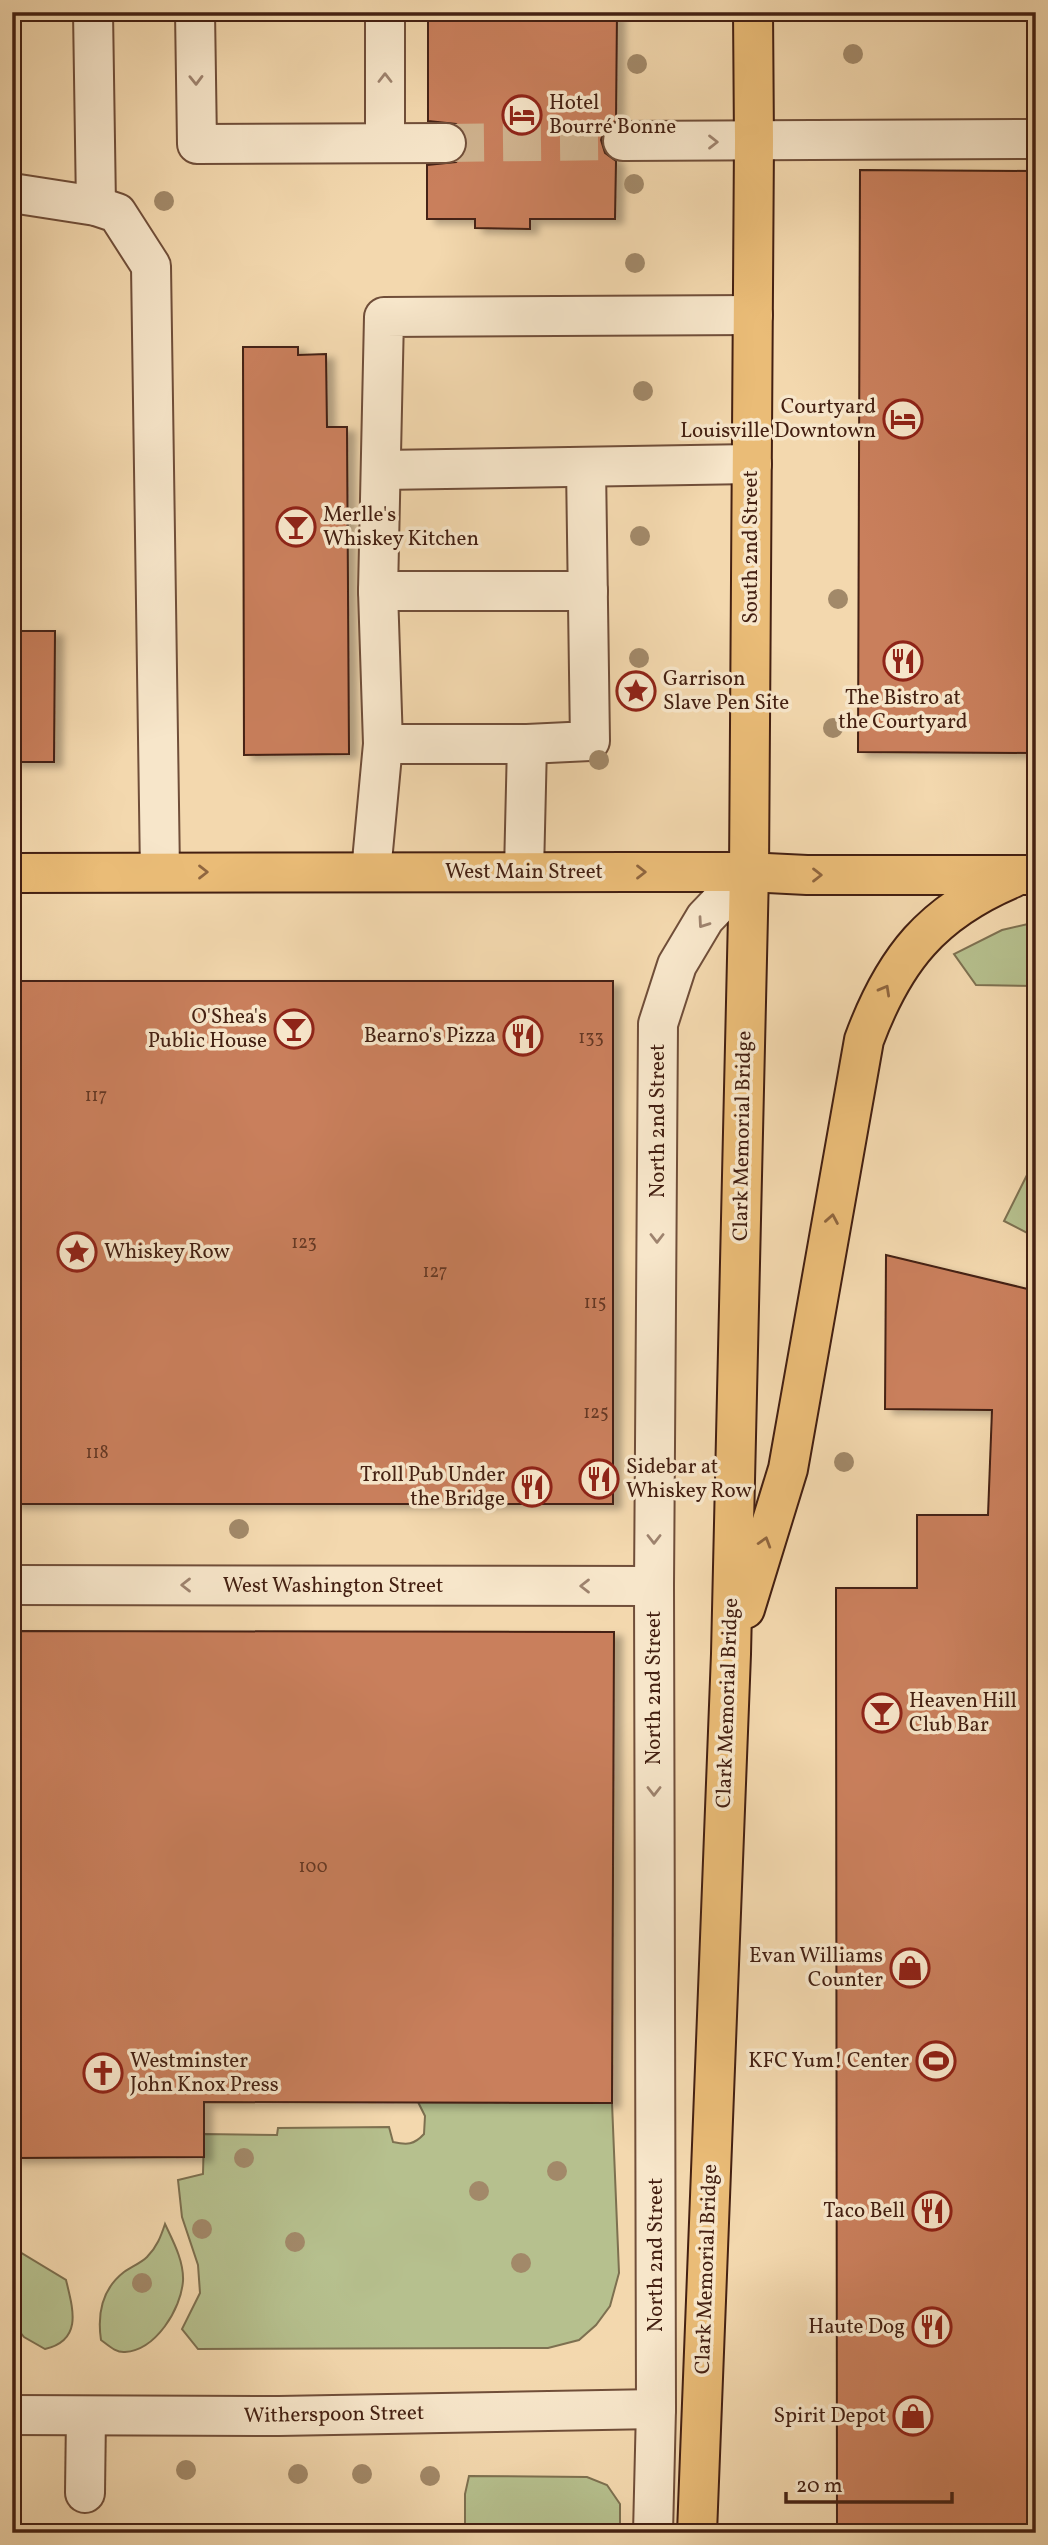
<svg xmlns="http://www.w3.org/2000/svg" width="1048" height="2545" font-family="Vollkorn,serif">
<defs>
<filter id="shadow"><feDropShadow dx="8" dy="4.5" stdDeviation="3.5" flood-color="#0004"/></filter>
</defs>
<rect width="100%" height="100%" fill="#f3d8ae"/>
<filter id="stains"><feTurbulence type="fractalNoise" baseFrequency=".00286" numOctaves="4"/><feColorMatrix values="0 0 0 0 .2 0 0 0 0 .09 0 0 0 0 .02 0 0 0 .5 -.17"/></filter>
<radialGradient id="worn" r=".72"><stop offset=".6" stop-color="#630" stop-opacity="0"/><stop offset="1" stop-color="#630" stop-opacity=".3"/></radialGradient>
<g fill="#b6c08e" stroke="#7d7050" stroke-width="2">
<polygon points="1028,924 1036,924 1036,986 976,985 954,954 1002,930"/>
<polygon points="1036,1157 1036,1236 1035,1237 1004,1221"/>
<path d="M418,2102L612,2103L619,2273L610,2306L596,2325L579,2340L548,2348L198,2349L182,2329L200,2293L198,2265L182,2217L178,2180L203,2174L204,2134L277,2135L278,2128L389,2127L393,2142C407,2145 414,2145 424,2134L425,2116Z"/>
<path d="M165,2224C173,2241 184,2261 183,2281C181,2309 156,2350 125,2352C116,2353 108,2345 101,2340C97,2313 102,2289 124,2272C131,2267 141,2263 147,2257C157,2247 161,2236 165,2224Z"/>
<path d="M12,2232L20,2252L66,2280C73,2309 83,2340 45,2349L24,2337L12,2322Z"/>
<polygon points="469,2476 587,2477 607,2485 620,2504 620,2533 465,2533 465,2494"/>
</g>
<g fill="#c97f5b" stroke="#442012" stroke-width="2" filter="url(#shadow)">
<polygon points="428,12 617,12 616,121 604,130 601,140 605,153 616,161 615,219 530,219 530,229 475,228 475,219 427,219 427,165 456,162 465,154 468,144 464,131 456,124 428,121"/>
<polygon points="860,170 1036,171 1036,753 858,752"/>
<polygon points="243,347 298,347 298,355 326,354 327,427 347,427 349,754 244,755"/>
<polygon points="12,631 55,631 54,762 12,762"/>
<rect x="12" y="981" width="601" height="523"/>
<polygon points="886,1255 1036,1291 1036,2533 837,2533 836,1588 917,1588 917,1515 988,1515 992,1410 885,1409"/>
<polygon points="12,1631 614,1632 612,2103 204,2102 204,2157 12,2158"/>
</g>
<g fill="none" stroke-linecap="round" stroke-linejoin="round">
<polyline stroke="#d0b38f" stroke-width="38" stroke-dasharray="38 19" stroke-linecap="butt" points="446,143 623,141"/>
<g stroke="#704e39" stroke-width="42">
<g id="minor">
<polyline points="93,12 96,206"/>
<polyline points="195,12 197,144 446,143"/>
<polyline points="385,12 385,143"/>
<polyline points="623,141 1036,139"/>
<polyline points="12,193 96,206 117,213 151,266 160,872"/>
<polyline points="382,470 752,464"/>
<polyline points="378,591 588,591"/>
<polyline points="383,744 527,744 590,741 586,467"/>
<polyline points="371,872 383,744 378,591 384,317 753,315"/>
<polyline points="524,872 527,744"/>
<polyline points="12,1585 654,1586"/>
<polyline points="12,2415 279,2416 656,2409"/>
<polyline points="85,2493 86,2416"/>
<polyline points="653,2533 656,2409 654,1586 658,1024 677,965 705,918 749,872"/>
</g>
</g>
<g stroke="#442012" stroke-width="42">
<g id="major">
<polyline points="12,873 631,872 749,872 807,875 1036,875"/>
<path d="M745,1609L788,1469L864,1040C894,959 932,912 1013,878"/>
<polyline points="697,2533 731,1654 749,872 754,141 753,12"/>
</g>
</g>
<use href="#minor" stroke="#f7e6ca" stroke-width="38"/>
<use href="#major" stroke="#eabc77" stroke-width="38"/>
</g>
<g fill="#a28969">
<circle cx="853" cy="54" r="10"/>
<circle cx="637" cy="64" r="10"/>
<circle cx="634" cy="184" r="10"/>
<circle cx="164" cy="201" r="10"/>
<circle cx="635" cy="263" r="10"/>
<circle cx="643" cy="391" r="10"/>
<circle cx="640" cy="536" r="10"/>
<circle cx="838" cy="599" r="10"/>
<circle cx="639" cy="658" r="10"/>
<circle cx="833" cy="728" r="10"/>
<circle cx="599" cy="760" r="10"/>
<circle cx="844" cy="1462" r="10"/>
<circle cx="239" cy="1529" r="10"/>
<circle cx="244" cy="2158" r="10"/>
<circle cx="557" cy="2171" r="10"/>
<circle cx="479" cy="2191" r="10"/>
<circle cx="202" cy="2229" r="10"/>
<circle cx="295" cy="2242" r="10"/>
<circle cx="521" cy="2263" r="10"/>
<circle cx="142" cy="2283" r="10"/>
<circle cx="186" cy="2470" r="10"/>
<circle cx="298" cy="2474" r="10"/>
<circle cx="362" cy="2474" r="10"/>
<circle cx="430" cy="2476" r="10"/>
</g>
<defs><path id="oneway-chevron" d="M-2-3.5L2.5 0L-2 3.5" fill="none" stroke-width="1.6" stroke-linecap="round" stroke-linejoin="round" transform="scale(1.75)"/></defs>
<g stroke="#9e836e">
<use href="#oneway-chevron" transform="translate(385 78) rotate(-90)"/>
<use href="#oneway-chevron" transform="translate(196 80) rotate(89)"/>
<use href="#oneway-chevron" transform="translate(713 142)"/>
<use href="#oneway-chevron" transform="translate(703 923) rotate(125)"/>
<use href="#oneway-chevron" transform="translate(657 1238) rotate(90)"/>
<use href="#oneway-chevron" transform="translate(654 1539) rotate(90)"/>
<use href="#oneway-chevron" transform="translate(186 1585) rotate(-180)"/>
<use href="#oneway-chevron" transform="translate(585 1586) rotate(-180)"/>
<use href="#oneway-chevron" transform="translate(654 1791) rotate(90)"/>
</g>
<g stroke="#8f663f">
<use href="#oneway-chevron" transform="translate(203 872)"/>
<use href="#oneway-chevron" transform="translate(641 872)"/>
<use href="#oneway-chevron" transform="translate(817 875)"/>
<use href="#oneway-chevron" transform="translate(885 990) rotate(-61)"/>
<use href="#oneway-chevron" transform="translate(832 1219) rotate(-80)"/>
<use href="#oneway-chevron" transform="translate(765 1542) rotate(-73)"/>
</g>
<defs>
<g id="hotel-ring" transform="scale(2.0125)"><circle r="9.5" fill="#f7e6ca" stroke="#8f2418" stroke-width="1.5"/><path d="M-6-4.5h1.5V1H6V5H4.5V3h-9V5H-6ZM-4 0a1.8 1.8 0 1 1 3.6 0ZM.5 0V-2.5h3Q6-2.5 6 0Z" fill="#8f2418"/></g>
<g id="bar-ring" transform="scale(2.0125)"><circle r="9.5" fill="#f7e6ca" stroke="#8f2418" stroke-width="1.5"/><path d="M-6-5H6L.8 .8V4.5H3.5V6h-7V4.5H-.8V.8Z" fill="#8f2418"/></g>
<g id="restaurant-ring" transform="scale(2.0125)"><circle r="9.5" fill="#f7e6ca" stroke="#8f2418" stroke-width="1.5"/><path d="M-5-6h1v4h1v-4h1v4h1v-4h1v5L-1.5 .5V6h-2V.5L-5-1ZM5-6V6H3V1.5H1.5Q1.5-4 5-6Z" fill="#8f2418"/></g>
<g id="sight-ring" transform="scale(2.0125)"><circle r="9.5" fill="#f7e6ca" stroke="#8f2418" stroke-width="1.5"/><path d="M0-6L1.8-2.2L6-1.7L2.9 1.2L3.7 5.4L0 3.3L-3.7 5.4L-2.9 1.2L-6-1.7L-1.8-2.2Z" fill="#8f2418"/></g>
<g id="shop-ring" transform="scale(2.0125)"><circle r="9.5" fill="#f7e6ca" stroke="#8f2418" stroke-width="1.5"/><path d="M-5-2.5h2.3a2.7 3.5 0 0 1 5.4 0H5L5.5 6h-11ZM-1.5-2.5h3a1.5 2.3 0 0 0-3 0Z" fill="#8f2418"/></g>
<g id="stadium-ring" transform="scale(2.0125)"><circle r="9.5" fill="#f7e6ca" stroke="#8f2418" stroke-width="1.5"/><path d="M0-5a6.5 5 0 1 0 0 10a6.5 5 0 1 0 0-10ZM-3.5-1.8h7v3.6h-7Z" fill="#8f2418"/></g>
<g id="church-ring" transform="scale(2.0125)"><circle r="9.5" fill="#f7e6ca" stroke="#8f2418" stroke-width="1.5"/><path d="M-1.2-6h2.4v3.5h3.3v2.4h-3.3V6h-2.4V-.1h-3.3v-2.4h3.3Z" fill="#8f2418"/></g>
</defs>
<g fill-rule="evenodd">
<use href="#hotel-ring" x="522" y="115"/>
<use href="#hotel-ring" x="903" y="419"/>
<use href="#bar-ring" x="296" y="527"/>
<use href="#restaurant-ring" x="903" y="661"/>
<use href="#sight-ring" x="636" y="691"/>
<use href="#bar-ring" x="294" y="1029"/>
<use href="#restaurant-ring" x="523" y="1036"/>
<use href="#sight-ring" x="77" y="1252"/>
<use href="#restaurant-ring" x="599" y="1479"/>
<use href="#restaurant-ring" x="532" y="1487"/>
<use href="#bar-ring" x="882" y="1713"/>
<use href="#shop-ring" x="910" y="1968"/>
<use href="#stadium-ring" x="936" y="2061"/>
<use href="#church-ring" x="103" y="2073"/>
<use href="#restaurant-ring" x="932" y="2211"/>
<use href="#restaurant-ring" x="932" y="2327"/>
<use href="#shop-ring" x="913" y="2416"/>
</g>
<g text-anchor="middle" dominant-baseline="central" stroke-width="7" stroke-linejoin="round" paint-order="stroke">
<g font-size="18" fill="#653824">
<text x="591" y="1038">133</text>
<text x="96" y="1096">117</text>
<text x="304" y="1243">123</text>
<text x="435" y="1272">127</text>
<text x="595" y="1303">115</text>
<text x="596" y="1413">125</text>
<text x="97" y="1453">118</text>
<text x="313" y="1867">100</text>
</g>
<g font-size="21" fill="#442012" stroke="#f7e6ca" text-anchor="end">
<text x="549" y="103" text-anchor="start">Hotel<tspan x="549" dy="24">Bourré Bonne</tspan></text>
<text x="876" y="407">Courtyard<tspan x="876" dy="24">Louisville Downtown</tspan></text>
<text x="323" y="515" text-anchor="start">Merlle's<tspan x="323" dy="24">Whiskey Kitchen</tspan></text>
<text x="663" y="679" text-anchor="start">Garrison<tspan x="663" dy="24">Slave Pen Site</tspan></text>
<text x="903" y="698" text-anchor="middle">The Bistro at<tspan x="903" dy="24">the Courtyard</tspan></text>
<text x="267" y="1017">O'Shea's<tspan x="267" dy="24">Public House</tspan></text>
<text x="496" y="1036">Bearno's Pizza</text>
<text x="104" y="1252" text-anchor="start">Whiskey Row</text>
<text x="626" y="1467" text-anchor="start">Sidebar at<tspan x="626" dy="24">Whiskey Row</tspan></text>
<text x="505" y="1475">Troll Pub Under<tspan x="505" dy="24">the Bridge</tspan></text>
<text x="909" y="1701" text-anchor="start">Heaven Hill<tspan x="909" dy="24">Club Bar</tspan></text>
<text x="883" y="1956">Evan Williams<tspan x="883" dy="24">Counter</tspan></text>
<text x="130" y="2061" text-anchor="start">Westminster<tspan x="130" dy="24">John Knox Press</tspan></text>
<text x="909" y="2061">KFC Yum! Center</text>
<text x="905" y="2211">Taco Bell</text>
<text x="905" y="2327">Haute Dog</text>
<text x="886" y="2416">Spirit Depot</text>
</g>
<g font-size="21" fill="#442012" stroke="#f7e6ca">
<text transform="translate(751 547) rotate(-90)">South 2nd Street</text>
<text x="524" y="872">West Main Street</text>
<text transform="translate(658 1121) rotate(-90)">North 2nd Street</text>
<text transform="translate(743 1136) rotate(-89)">Clark Memorial Bridge</text>
<text x="333" y="1586">West Washington Street</text>
<text transform="translate(654 1688) rotate(-90)">North 2nd Street</text>
<text transform="translate(728 1703) rotate(-88)">Clark Memorial Bridge</text>
<text transform="translate(656 2255) rotate(-90)">North 2nd Street</text>
<text transform="translate(707 2269) rotate(-88)">Clark Memorial Bridge</text>
<text transform="translate(334 2415) rotate(-1)">Witherspoon Street</text>
</g>
</g>
<rect width="1048" height="2545" fill="none" stroke="#f3d8ae" stroke-width="42"/>
<rect x="14" y="14" width="1020" height="2517" fill="none" stroke="#442012" stroke-width="3.5"/>
<rect x="21" y="21" width="1006" height="2503" fill="none" stroke="#442012" stroke-width="2"/>
<path d="M786 2492v10h166v-10" fill="none" stroke="#442012" stroke-width="3.5"/>
<text x="796" y="2492" font-size="21" fill="#442012" stroke="#f7e6ca" stroke-width="5" paint-order="stroke">20 m</text>
<rect width="100%" height="100%" filter="url(#stains)"/>
<rect width="100%" height="100%" fill="url(#worn)"/>
</svg>
